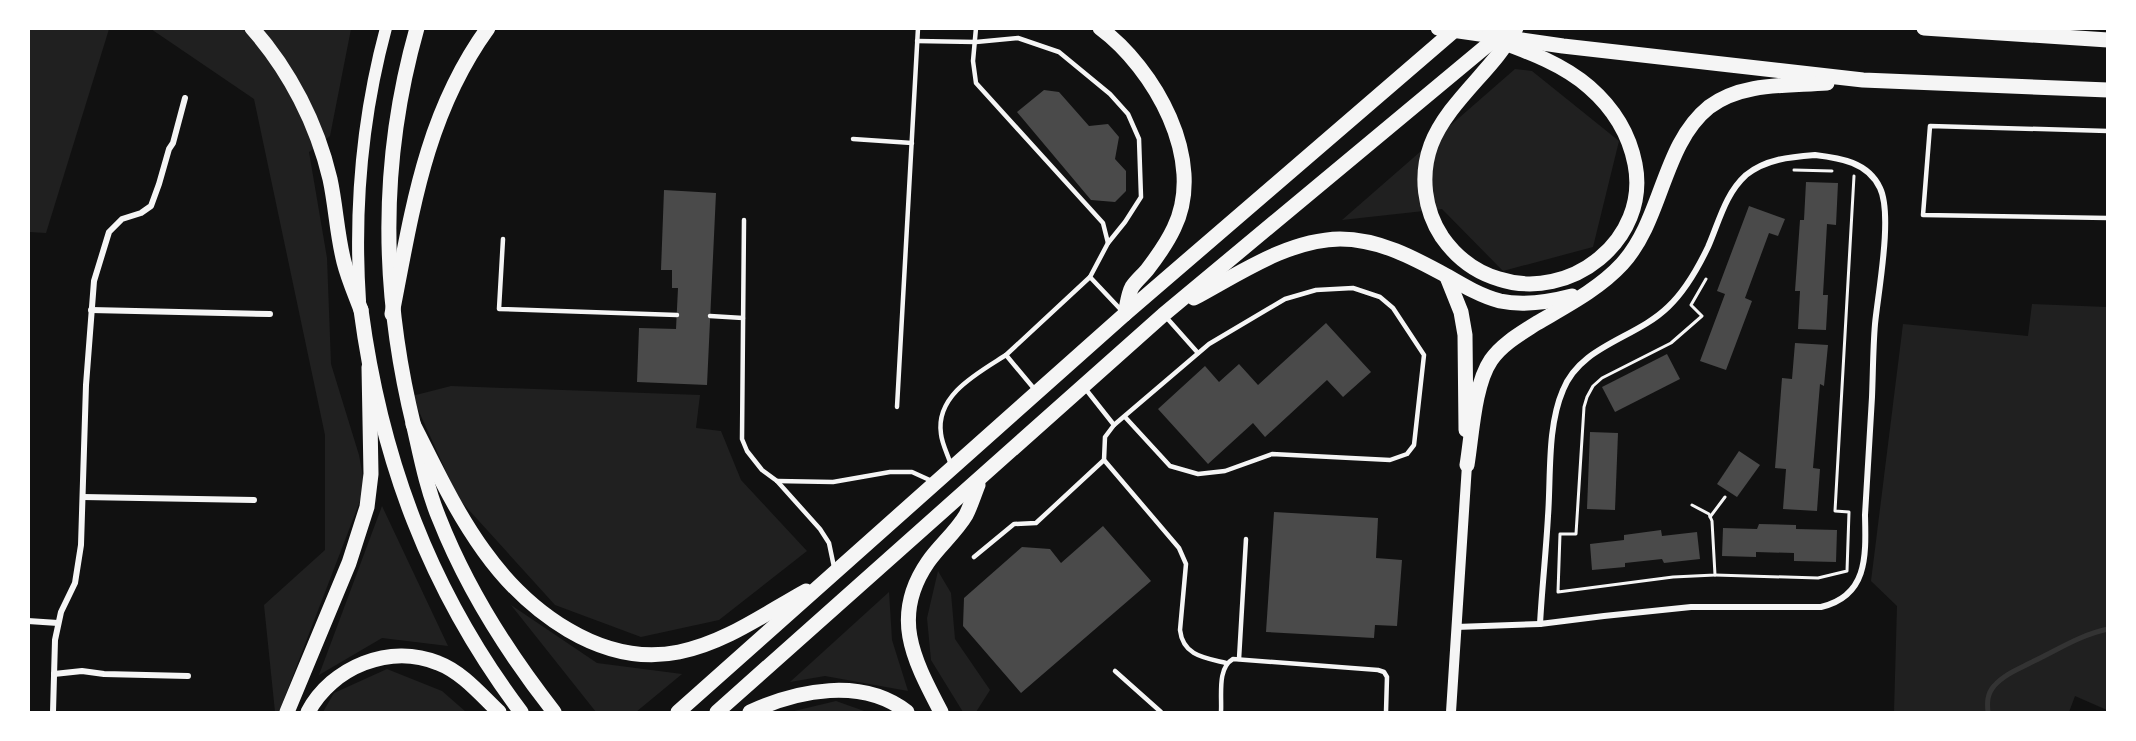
<svg xmlns="http://www.w3.org/2000/svg" width="2136" height="741" font-family="'Titillium Web',sans-serif">
<rect width="100%" height="100%" fill="#111"/>
<g fill="#202020">
<polygon points="29,28 109,29 46,233 29,232"/>
<polygon points="151,29 351,29 330,136 309,152 327,258 331,364 359,455 365,488 279,712 275,712 264,605 325,550 325,435 254,99"/>
<polygon points="1515,69 1532,71 1619,141 1593,247 1503,271 1442,209 1342,220"/>
<polygon points="2032,304 2107,307 2107,710 2075,696 2069,712 1894,712 1897,606 1871,581 1903,324 2028,336"/>
<polygon points="451,386 700,395 696,428 721,431 741,480 807,551 719,620 641,637 555,605 458,498 412,396"/>
<polygon points="382,506 448,646 382,638 319,675"/>
<polygon points="938,571 951,593 955,639 990,690 976,712 963,712 931,660 927,618"/>
<polygon points="889,592 892,640 908,691 825,676 790,682"/>
<polygon points="511,605 597,663 682,674 636,712 596,712"/>
<polygon points="387,669 442,691 466,712 323,712 334,693"/>
<polygon points="836,701 867,712 790,712"/>
</g>
<g fill="none" stroke-linecap="round" stroke-linejoin="round">
<path stroke="#333" stroke-width="5" d="M1988,712C1987,703 1987,694 1994,686C2004,674 2021,668 2034,661C2059,649 2080,635 2108,629"/>
</g>
<g fill="#4a4a4a">
<polygon points="1044,90 1059,92 1089,126 1108,124 1119,137 1115,159 1126,171 1126,191 1115,202 1091,200 1017,112"/>
<polygon points="1806,182 1838,183 1836,225 1827,224 1823,295 1828,295 1826,330 1798,329 1800,291 1795,291 1800,220 1804,220"/>
<polygon points="664,190 716,193 707,385 637,382 639,328 676,329 678,288 672,288 672,270 661,270"/>
<polygon points="1749,206 1785,219 1778,236 1769,233 1745,298 1752,301 1726,370 1700,361 1725,294 1717,291"/>
<polygon points="1326,323 1371,372 1343,397 1327,380 1265,437 1253,423 1208,464 1158,409 1205,366 1219,382 1239,364 1258,385"/>
<polygon points="1795,343 1828,345 1824,386 1820,384 1813,468 1820,469 1817,511 1783,509 1786,469 1775,468 1782,378 1792,379"/>
<polygon points="1667,354 1680,379 1615,412 1602,387"/>
<polygon points="1590,432 1618,433 1615,510 1587,509"/>
<polygon points="1739,451 1760,465 1737,497 1717,484"/>
<polygon points="1274,512 1378,518 1376,558 1402,560 1397,626 1375,625 1374,638 1266,632"/>
<polygon points="1759,524 1796,525 1796,529 1837,530 1836,562 1794,561 1794,553 1756,552 1756,557 1722,556 1723,528 1757,529"/>
<polygon points="1103,526 1151,581 1021,693 963,626 964,598 1022,547 1050,549 1061,563"/>
<polygon points="1661,530 1662,536 1697,532 1700,559 1664,563 1662,559 1625,563 1625,567 1592,570 1590,544 1624,540 1624,535"/>
</g>
<g fill="none" stroke-linecap="round" stroke-linejoin="round">
<g stroke="#f5f5f5" stroke-width="3">
<polyline points="1794,170 1832,171"/>
<polyline points="1692,505 1709,514 1712,521 1715,575 1673,577 1558,592 1560,534 1576,534 1584,407 1587,397 1593,386 1602,378 1671,343 1702,316 1691,305 1706,279"/>
<polyline points="1710,517 1725,497"/>
<path d="M1715,575L1818,578L1847,571L1849,512L1835,511C1841,400 1847,288 1854,176"/>
</g>
<g stroke="#f5f5f5" stroke-width="4.5">
<polyline points="976,28 973,61 976,83 1103,223 1108,243 1090,277 1123,312"/>
<polyline points="917,41 976,42 1018,38 1059,52 1110,94 1128,114 1139,139 1141,197 1125,222 1108,243"/>
<polyline points="2108,131 1930,126 1923,215 2108,218"/>
<polyline points="853,139 912,143"/>
<polyline points="744,220 742,439 747,451 762,470 777,481 820,529 829,543 834,567"/>
<polyline points="503,239 499,309 677,315"/>
<polyline points="710,316 743,318"/>
<polyline points="1166,317 1198,353"/>
<polyline points="1084,387 1114,425"/>
<polyline points="1036,391 1006,355 1090,277"/>
<polyline points="897,407 918,28"/>
<path d="M1125,417L1170,466L1198,474L1225,471L1272,454L1390,460L1407,454L1414,445L1424,355L1393,308L1380,297L1353,288L1316,290L1285,299L1209,344L1114,425L1105,437L1104,460L1179,548L1186,564L1180,630C1183,656 1205,658 1226,663"/>
<path d="M951,465C948,455 942,444 941,434C935,395 978,373 1006,355"/>
<polyline points="777,481 833,482 890,472 912,472 934,482"/>
<polyline points="974,557 1014,524 1036,523 1104,460"/>
<polyline points="1239,659 1246,539"/>
<polyline points="1115,671 1161,712"/>
<path d="M1221,712C1222,695 1217,668 1233,659L1378,670L1384,672L1387,677L1386,712"/>
</g>
<g stroke="#f5f5f5" stroke-width="6">
<path d="M1815,155C1840,158 1868,162 1880,188C1893,215 1878,293 1875,324C1873,348 1873,373 1872,397C1870,436 1867,476 1865,515C1866,556 1868,596 1821,607H1691L1604,616L1540,624C1542,588 1546,552 1548,516C1551,476 1547,427 1563,390C1581,345 1635,339 1668,307C1685,291 1698,268 1708,247C1719,222 1725,194 1746,175C1766,159 1790,157 1815,155Z"/>
<polyline points="91,310 270,314"/>
<polyline points="83,497 254,500"/>
<polyline points="28,621 58,623"/>
<polyline points="1456,627 1540,624"/>
<polyline points="54,674 82,671 104,674 188,676"/>
<polyline points="53,712 55,640 61,612 75,583 81,545 86,385 94,281 109,232 122,219 141,213 151,206 159,184 169,149 173,143 185,98"/>
</g>
<polyline stroke="#f5f5f5" stroke-width="10" points="1451,712 1467,465"/>
<path stroke="#f5f5f5" stroke-width="12" d="M360,301C354,209 362,117 386,28"/>
<g stroke="#f5f5f5" stroke-width="15">
<path d="M417,28C379,162 381,293 414,427C421,458 427,489 439,518C467,589 507,652 554,712"/>
<path d="M361,310C381,460 430,591 521,712"/>
</g>
<g stroke="#f5f5f5" stroke-width="15">
<path d="M252,28C290,71 317,124 330,179C336,207 337,235 344,262C348,278 355,294 361,310"/>
<path d="M1100,28C1154,68 1207,160 1174,228C1167,243 1157,257 1147,270C1142,276 1136,281 1132,287C1128,294 1127,306 1125,314"/>
<polyline points="1438,28 1563,46 1863,80 2108,90"/>
<polyline points="1924,28 2108,40"/>
<path d="M1488,37C1523,50 1560,62 1589,87C1612,107 1629,133 1635,164C1650,240 1570,302 1499,279C1475,272 1456,257 1442,237C1424,210 1420,175 1431,145C1444,111 1476,83 1498,55C1505,47 1510,37 1516,28"/>
<polyline points="1447,277 1461,312 1465,335 1466,430"/>
<path d="M1194,298C1239,274 1287,240 1340,239C1379,239 1414,258 1447,276C1464,286 1481,296 1500,301C1524,306 1549,302 1572,296"/>
<path d="M392,314C412,212 425,115 488,28"/>
<path d="M413,424C435,467 455,511 484,551C527,611 601,668 679,652C725,643 766,613 806,591"/>
<path d="M1467,465C1472,435 1474,385 1491,360C1502,344 1520,334 1537,323C1566,306 1599,289 1622,264C1663,219 1662,145 1709,107C1742,82 1788,86 1827,83"/>
<polyline points="287,712 349,563 367,507 371,474 369,367"/>
<path d="M308,712C332,667 390,643 438,663C462,672 481,695 499,712"/>
<polyline points="678,712 1125,314 1457,28"/>
<polyline points="717,712 1163,315 1508,28"/>
<path d="M750,712C798,690 862,677 907,712"/>
<path d="M941,712C914,660 890,617 928,562C939,546 956,532 966,515C971,505 974,495 978,485"/>
</g>
</g>
<rect width="2136" height="741" fill="none" stroke="#ffffff" stroke-width="60"/>
</svg>
